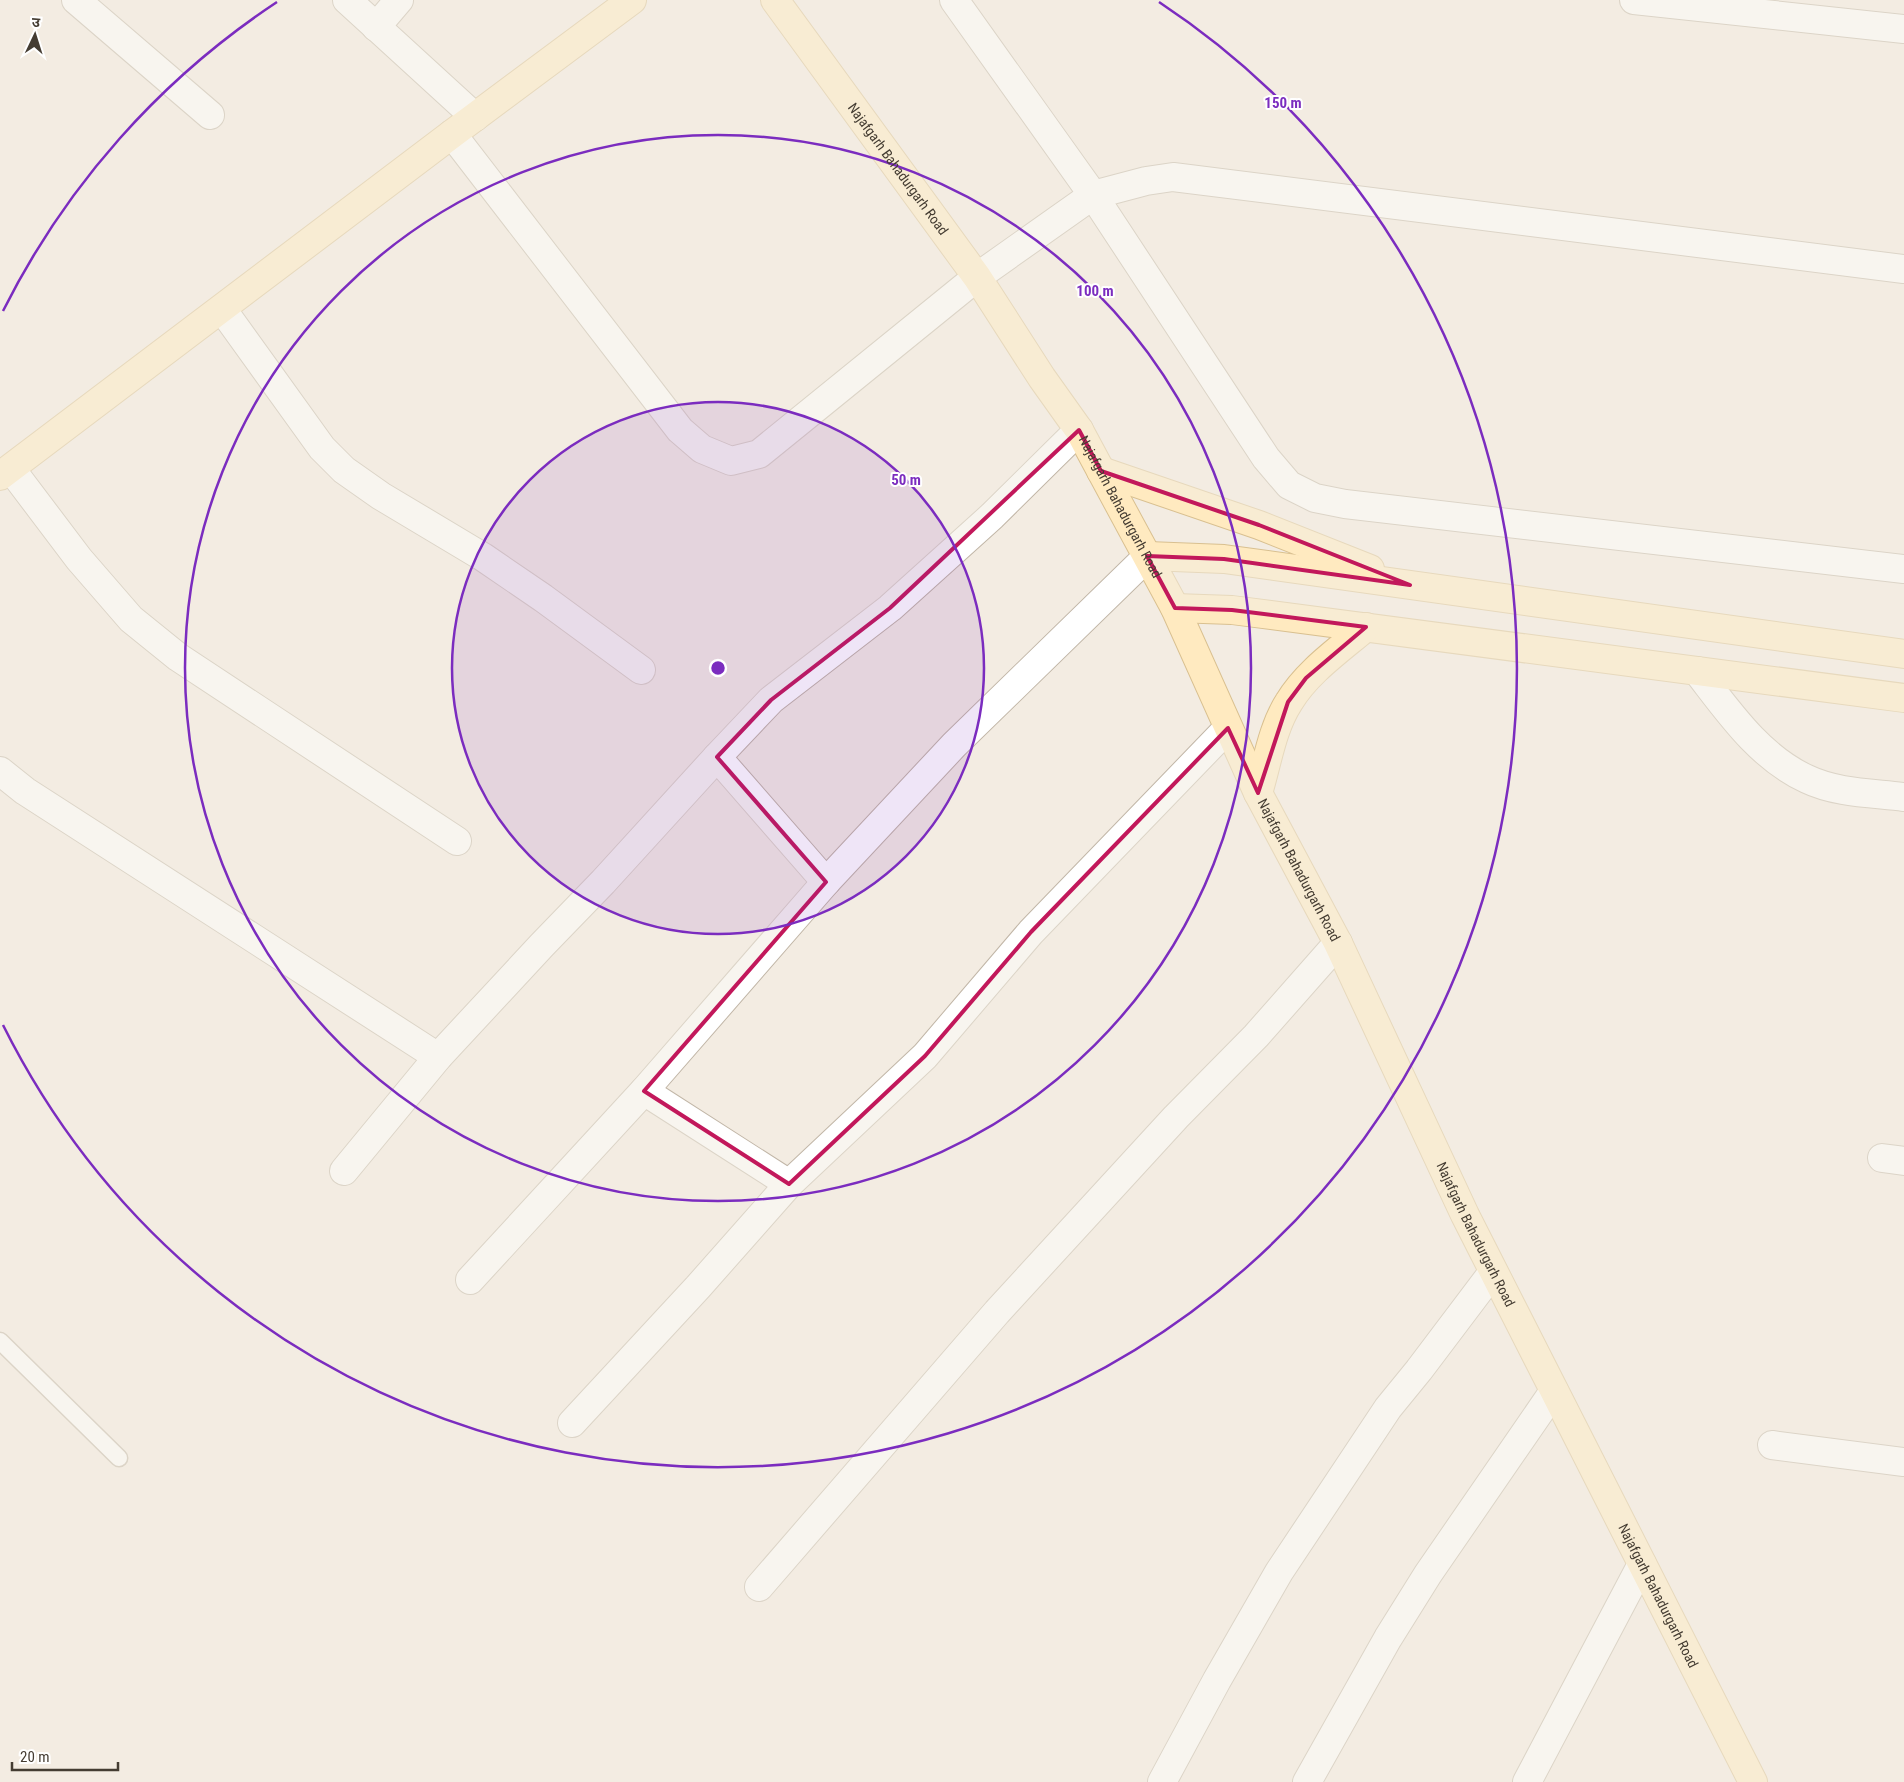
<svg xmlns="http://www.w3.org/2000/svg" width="1904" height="1782" font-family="'Roboto Condensed','Noto Sans Devanagari',sans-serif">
<rect width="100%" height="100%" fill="#f3ece2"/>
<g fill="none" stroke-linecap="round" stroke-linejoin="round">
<g stroke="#c1b6a7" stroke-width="19">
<polyline id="lane" points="0,1341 119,1458"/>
</g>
<g stroke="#c1b6a7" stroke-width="30">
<g id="street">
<polyline points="76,0 210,115"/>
<polyline points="347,0 475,117"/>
<polyline points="954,0 1093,195 1266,458 1289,485 1315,498 1345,504 1904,569"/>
<polyline points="1634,0 1904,29"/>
<polyline points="376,27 399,0"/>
<polyline points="452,134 680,430 702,449 731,461 759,454 977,277 1093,195 1146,181 1173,177 1904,269"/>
<polyline points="222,309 322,448 344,470 381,496 483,557 543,598 641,670"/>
<polyline points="11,469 79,559 131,619 178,657 457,841"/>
<path d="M1697,671C1728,711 1759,757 1807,779C1836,793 1872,793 1904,797"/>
<polyline points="717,757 826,882"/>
<polyline points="0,771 25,791 438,1057"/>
<polyline points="644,1091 789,1184"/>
<polyline points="1882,1158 1904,1161"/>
<polyline points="344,1171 438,1057 542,945 603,882 717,757 771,700 890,608 992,516 1079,430"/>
<polyline points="470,1280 644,1091 826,882 954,745 1148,556"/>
<polyline points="572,1423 698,1287 789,1184 925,1056 1031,932 1228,728"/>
<polyline points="1772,1445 1904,1462"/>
<polyline points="759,1587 997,1312 1176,1117 1256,1036 1338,943"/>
<polyline points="1162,1782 1217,1680 1279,1572 1388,1408 1419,1370 1493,1272"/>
<polyline points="1307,1782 1388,1638 1428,1574 1554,1391"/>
<polyline points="1527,1782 1642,1564"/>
</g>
</g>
<g stroke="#d9c090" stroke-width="30">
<g id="secondary">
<path id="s1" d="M775,0L977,277L1042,378L1079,430L1101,471L1175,608L1258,793L1338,943L1465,1215L1753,1782"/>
<polyline points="1101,471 1259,525 1370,569"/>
<polyline points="0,476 452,134 632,0"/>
<polyline points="1148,556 1224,559 1904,654"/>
<polyline points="1175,608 1232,610 1904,698"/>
<path d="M1258,793C1267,764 1272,728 1289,702C1307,672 1339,650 1366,627"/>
</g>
</g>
<use href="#lane" stroke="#fff" stroke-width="16"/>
<use href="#street" stroke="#fff" stroke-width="28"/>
<use href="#secondary" stroke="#ffeac0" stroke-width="28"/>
</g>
<path d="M0 0H1904V1782H0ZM1079,430L1101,471L1259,525L1410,585L1224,559L1147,556L1175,608L1232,610L1366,627L1306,678L1288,702L1258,793L1228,728L1031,932L925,1056L789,1184L644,1091L826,882L717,757L771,700L890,608Z" fill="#f3ece2" fill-opacity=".55" fill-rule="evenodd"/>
<path fill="none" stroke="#c2185b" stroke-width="4" stroke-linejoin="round" d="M1079,430L1101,471L1259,525L1410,585L1224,559L1147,556L1175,608L1232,610L1366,627L1306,678L1288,702L1258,793L1228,728L1031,932L925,1056L789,1184L644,1091L826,882L717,757L771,700L890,608Z"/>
<circle cx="718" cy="668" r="266" fill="#7b2cbf" fill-opacity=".12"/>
<g fill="none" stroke="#7b2cbf" stroke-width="2.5">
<circle cx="718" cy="668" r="266"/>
<circle cx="718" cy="668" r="533"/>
<path d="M3 311A799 799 0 0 1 277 2M1159 2A799 799 0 1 1 3 1025"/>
</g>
<g text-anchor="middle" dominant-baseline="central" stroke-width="4" stroke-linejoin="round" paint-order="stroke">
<g font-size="14" fill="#443c32" stroke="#fff">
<text stroke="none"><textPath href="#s1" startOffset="209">Najafgarh Bahadurgarh Road</textPath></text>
<text stroke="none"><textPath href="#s1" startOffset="614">Najafgarh Bahadurgarh Road</textPath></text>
<text stroke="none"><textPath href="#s1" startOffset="1019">Najafgarh Bahadurgarh Road</textPath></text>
<text stroke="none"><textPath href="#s1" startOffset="1424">Najafgarh Bahadurgarh Road</textPath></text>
<text stroke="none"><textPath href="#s1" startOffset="1829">Najafgarh Bahadurgarh Road</textPath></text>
</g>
</g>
<circle cx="718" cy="668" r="8" fill="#7b2cbf" stroke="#fff" stroke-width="2.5"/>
<g font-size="15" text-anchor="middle" font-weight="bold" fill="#7b2cbf" stroke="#fff" stroke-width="4" stroke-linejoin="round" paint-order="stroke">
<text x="1283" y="108">150 m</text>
<text x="1095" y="296">100 m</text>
<text x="906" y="485">50 m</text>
</g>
<g transform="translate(35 35) rotate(4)" stroke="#ffffff" stroke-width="4" paint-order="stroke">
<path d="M0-4L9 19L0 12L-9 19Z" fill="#443c32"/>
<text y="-8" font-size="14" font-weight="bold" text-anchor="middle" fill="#443c32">उ</text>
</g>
<path d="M12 1762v8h106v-8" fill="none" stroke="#443c32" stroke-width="2.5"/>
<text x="20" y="1762" font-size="15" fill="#443c32" stroke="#ffffff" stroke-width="4" paint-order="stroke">20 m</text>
</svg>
